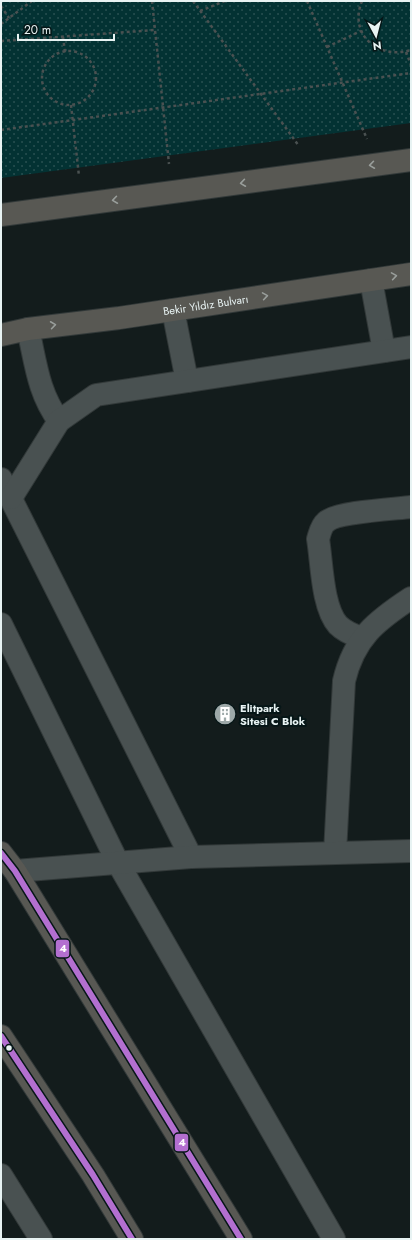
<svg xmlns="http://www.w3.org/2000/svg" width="412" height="1240" font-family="Jost,sans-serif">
<defs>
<pattern id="grass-dots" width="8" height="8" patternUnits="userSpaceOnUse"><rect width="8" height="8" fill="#033233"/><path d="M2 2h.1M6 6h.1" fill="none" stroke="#285051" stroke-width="1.8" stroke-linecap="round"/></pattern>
</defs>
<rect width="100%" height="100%" fill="#131c1c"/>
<polygon fill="url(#grass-dots)" points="1,1 411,1 411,123 1,178"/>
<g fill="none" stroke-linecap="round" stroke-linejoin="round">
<g stroke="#323939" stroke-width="24">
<g id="minor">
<polyline points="371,280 384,351"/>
<polyline points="173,310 187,381"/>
<path d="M28,329C36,364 38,392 59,421"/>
<polyline points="1,479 191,857"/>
<polyline points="11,498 59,421 96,395 411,347"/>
<polyline points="1,624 118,863 334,1239"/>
<path d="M362,638C353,635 345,632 338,625C322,607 322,563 318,539C320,533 321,526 326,522C336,512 395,509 411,507"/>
<path d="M335,853L344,681C354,638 376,621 411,598"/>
<polyline points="15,871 191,857 411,851"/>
<polyline points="1,1175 41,1239"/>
</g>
</g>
<g stroke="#323939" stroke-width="24">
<g id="major">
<polyline points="1,215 411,160"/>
<path id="s1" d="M1,335L28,329L119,318L411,274"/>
<polyline points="1,853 15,871 241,1239"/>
<polyline points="1,1036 93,1175 132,1239"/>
</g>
</g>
<g stroke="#4a5151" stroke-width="2.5" stroke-dasharray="3 3" stroke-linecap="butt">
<polyline points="152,1 169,164"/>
<polyline points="193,1 299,146"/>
<polyline points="307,1 367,139"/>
<path d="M362,1C348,35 379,60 411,50"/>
<polyline points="1,6 9,18"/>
<polyline points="200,11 225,1"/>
<polyline points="1,24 32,1"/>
<polyline points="63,37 65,52"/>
<polyline points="1,41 155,30"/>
<polyline points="327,47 361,31"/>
<circle cx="69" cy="78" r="27"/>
<polyline points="406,52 411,65"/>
<polyline points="71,105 79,176"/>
<polyline points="1,130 411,73"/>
</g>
<use href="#minor" stroke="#495151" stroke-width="22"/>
<use href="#major" stroke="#585853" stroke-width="22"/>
<g stroke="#061617" stroke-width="9">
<g id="bus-1">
<polyline points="1,853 15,871 241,1239"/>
<polyline points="1,1036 93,1175 132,1239"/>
</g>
</g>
<use href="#bus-1" stroke="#b36fd0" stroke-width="6"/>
</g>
<defs><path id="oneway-chevron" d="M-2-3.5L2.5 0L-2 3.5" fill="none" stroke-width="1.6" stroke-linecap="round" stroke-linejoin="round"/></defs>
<g stroke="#999e9b">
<use href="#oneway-chevron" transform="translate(372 165) rotate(172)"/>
<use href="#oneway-chevron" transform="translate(243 183) rotate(172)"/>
<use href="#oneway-chevron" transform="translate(115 200) rotate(172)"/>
<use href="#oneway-chevron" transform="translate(394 276) rotate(-9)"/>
<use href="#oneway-chevron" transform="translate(265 296) rotate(-9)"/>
<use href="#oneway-chevron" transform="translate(53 325) rotate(-8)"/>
</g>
<defs>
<g id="building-disc" transform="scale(1.15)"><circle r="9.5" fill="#9da8a8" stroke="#061617"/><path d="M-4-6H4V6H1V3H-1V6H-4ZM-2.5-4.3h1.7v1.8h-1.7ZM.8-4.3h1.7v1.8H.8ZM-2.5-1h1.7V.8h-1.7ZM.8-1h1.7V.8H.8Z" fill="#fff"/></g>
</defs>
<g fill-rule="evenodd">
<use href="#building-disc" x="225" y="714"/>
</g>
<circle fill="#e8f3f3" stroke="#061617" stroke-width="1.5" cx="9" cy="1048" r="3.5"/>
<g text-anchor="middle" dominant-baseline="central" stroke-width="4" stroke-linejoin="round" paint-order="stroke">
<g font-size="11" fill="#e8f3f3" stroke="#061617">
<text stroke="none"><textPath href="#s1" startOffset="207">Bekir Yıldız Bulvarı</textPath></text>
</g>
<g font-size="11" font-weight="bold" fill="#e8f3f3" stroke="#061617" text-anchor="start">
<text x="240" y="708">Elitpark<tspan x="240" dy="13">Sitesi C Blok</tspan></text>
</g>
</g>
<g stroke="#061617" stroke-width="1.5">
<rect x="55" y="939" width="15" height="19" rx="4" fill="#b36fd0"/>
<rect x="174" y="1133" width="15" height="19" rx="4" fill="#b36fd0"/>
</g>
<g font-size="11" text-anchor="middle" font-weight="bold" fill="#fff">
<text x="63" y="952">4</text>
<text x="182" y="1146">4</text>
</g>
<rect width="412" height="1240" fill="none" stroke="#e8f3f3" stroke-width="4"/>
<g transform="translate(376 36) rotate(173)" stroke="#061617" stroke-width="3" paint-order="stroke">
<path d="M0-3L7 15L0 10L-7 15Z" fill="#e8f3f3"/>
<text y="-6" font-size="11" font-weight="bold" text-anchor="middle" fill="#e8f3f3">N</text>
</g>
<path d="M18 34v6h96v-6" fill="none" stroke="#e8f3f3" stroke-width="2"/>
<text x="24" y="34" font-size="12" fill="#e8f3f3" stroke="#061617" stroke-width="3" paint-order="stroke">20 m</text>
</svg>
